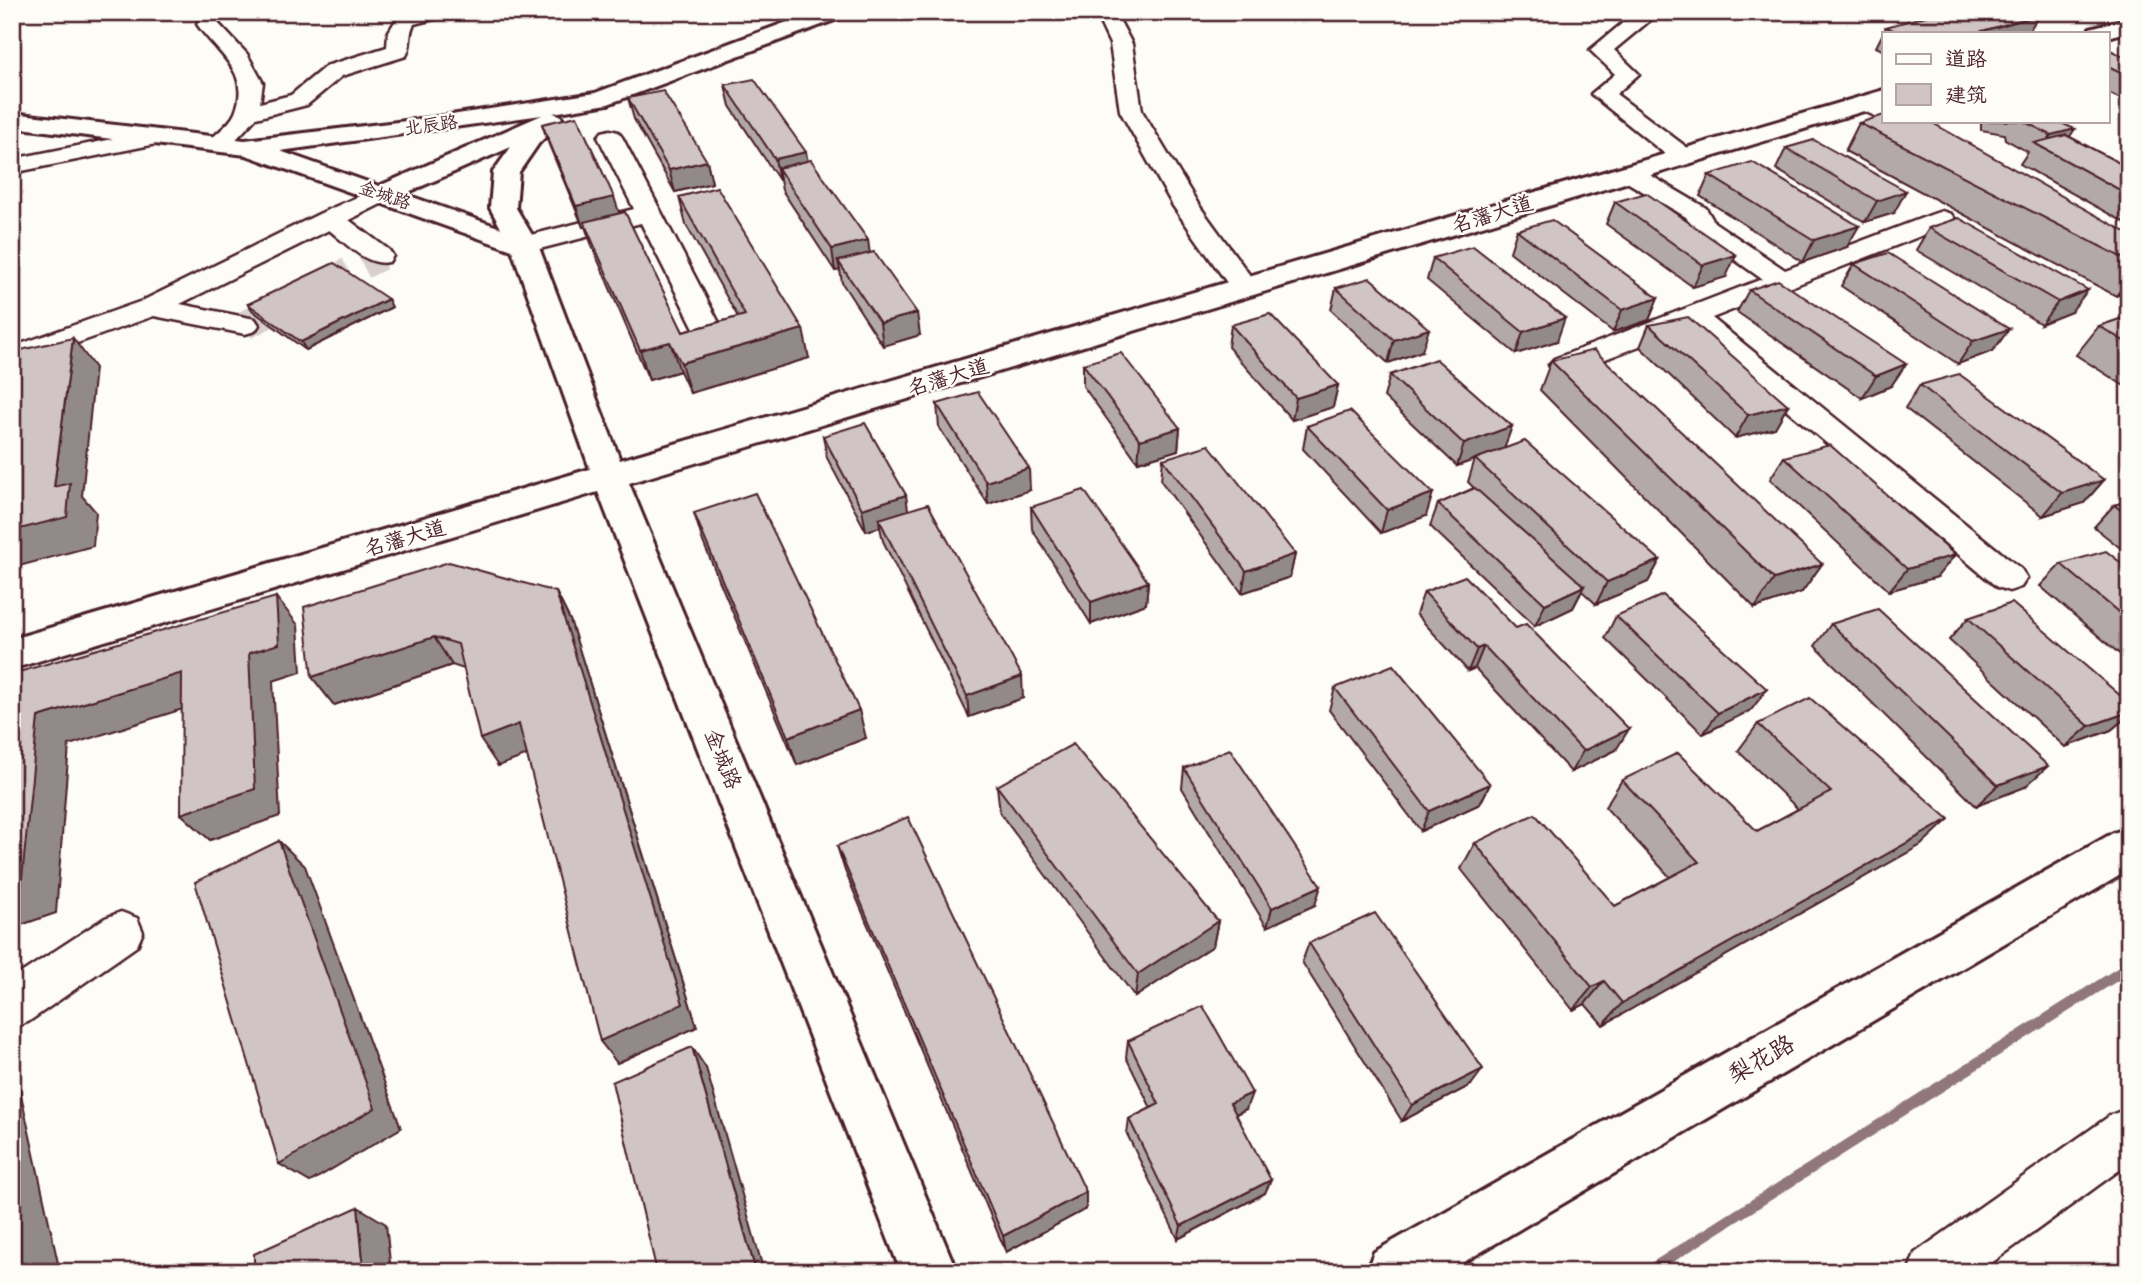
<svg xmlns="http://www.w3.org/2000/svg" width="2141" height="1284" font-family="'Shantell Sans','LXGW WenKai TC',sans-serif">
<rect width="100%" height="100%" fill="#fdfcf7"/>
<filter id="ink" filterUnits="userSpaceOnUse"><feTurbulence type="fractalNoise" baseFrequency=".0143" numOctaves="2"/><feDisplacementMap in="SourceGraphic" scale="14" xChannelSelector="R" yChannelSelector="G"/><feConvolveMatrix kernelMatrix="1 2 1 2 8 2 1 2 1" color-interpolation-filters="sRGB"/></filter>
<g filter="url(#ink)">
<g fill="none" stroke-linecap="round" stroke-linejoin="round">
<polyline stroke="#91777b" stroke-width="11" points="1647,1272 2129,967"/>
<polyline stroke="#d9d0ce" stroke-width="29" stroke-dasharray="29 15" stroke-linecap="butt" points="245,325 380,256"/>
<g stroke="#4a1f2b" stroke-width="5">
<g id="minor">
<path d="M202,12H222L218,23L247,54L263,83L260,103L291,95L326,66L387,47L388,33L399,15L449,12L446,16L414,24C408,34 412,46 406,56L342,76L307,105L256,118L226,150H210L206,145C214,134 230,125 235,113C252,71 217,54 197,24Z"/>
<polygon points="1095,12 1115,12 1132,44 1142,111 1198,204 1259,288 1255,294 1245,296 1235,294 1173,206 1120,111 1110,44"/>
<polygon points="1636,12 1660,12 1614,50 1639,74 1616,94 1693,152 1696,157 1693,162 1684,164 1675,162 1591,94 1615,74 1590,50"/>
<polygon points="1865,96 1884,104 1884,120 1857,108 1854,103 1857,98"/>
<polygon points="158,130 166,132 170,137 166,142 12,173 12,159"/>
<polygon points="610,130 618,132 622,137 730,344 726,350 716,353 706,350 702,344 641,223 524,253 515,251 511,245 515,239 634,209 598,137 602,132"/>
<polygon points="1629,166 1638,168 1706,208 1714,222 1785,270 1933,214 1942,211 1951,214 1955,219 1951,224 1712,318 2021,569 2027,578 2021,587 2009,591 1997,587 1689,327 1574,371 1564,374 1554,371 1549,365 1554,359 1762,279 1694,231 1686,217 1620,178 1617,173 1620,168"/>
<path d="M382,186L391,189L395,194L391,199L349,220L389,250L393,256L389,262C367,267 346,243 329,230L180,304L255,319L259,325L255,331L245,334L154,316L12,366V347L142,301L321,213Z"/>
<polygon points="121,912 137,918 143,932 137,946 28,1022 12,1028 12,979 105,918"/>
<polygon points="2129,1108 2129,1163 1979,1272 1908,1272 1915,1253 2111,1115"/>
</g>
</g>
<g stroke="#4a1f2b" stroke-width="6">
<g id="major">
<path d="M814,12H845L843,17L608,104L553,113L560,115L563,120L539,143L519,172L516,208L538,245L620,460L1884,90V105L629,483L957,1272H901L598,492L12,669V639L590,469L512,250L246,155L12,127V113L245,140L431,118L595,93ZM542,115L379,186L280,151ZM511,147L493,172L490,208L501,228L404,194Z"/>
<polygon points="2129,18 2129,31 2108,37 2108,33 2087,33 2090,28"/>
<polygon points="2129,828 2129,870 1447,1272 1366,1272 1374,1252 2113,833"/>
</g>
</g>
<use href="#minor" fill="#fdfcf7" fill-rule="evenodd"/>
<use href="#major" fill="#fdfcf7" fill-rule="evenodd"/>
</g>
<g fill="#b3a9a9" stroke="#4a1f2b" stroke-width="2">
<polygon points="1886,27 2028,33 1884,33 1884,51 1876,47"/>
<polygon points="2108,51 2129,59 2129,103 2108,93"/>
<polygon points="725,85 808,161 870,253 920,335 883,346 842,283 840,270 835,271 782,190 780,180 779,180 730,106"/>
<polygon points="628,98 707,161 712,183 675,192 634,119"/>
<polygon points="1981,121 2056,121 2070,137 2129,168 2129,225 2020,164 2028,152 2005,139 2004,134 1981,130"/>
<polygon points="1859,123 2129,234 2129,290 2116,296 1845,151"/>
<polygon points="542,124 619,214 683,332 738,317 686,225 679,197 809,358 690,393 680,371 649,380 594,251 585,227 583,227 549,145"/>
<polygon points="2129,136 2129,153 2120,149"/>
<polygon points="1814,140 1894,213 1865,222 1776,169 1786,148"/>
<polygon points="1709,175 1847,247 1803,262 1700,196"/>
<polygon points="1615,202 1726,277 1693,287 1606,224"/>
<polygon points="1959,218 2071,312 2041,324 1916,250 1929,228"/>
<polygon points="1517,230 1658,298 1649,320 1613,332 1510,252"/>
<polygon points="1433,258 1557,341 1516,354 1427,280"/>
<polygon points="1854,264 2009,329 1993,351 1958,364 1841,286"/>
<polygon points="1336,288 1422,351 1388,363 1331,310"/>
<polygon points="1749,290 1906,364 1891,386 1862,398 1737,312"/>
<polygon points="248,304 392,307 306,350 253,311"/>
<polygon points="2129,316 2129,389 2076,355 2099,326"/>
<polygon points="1231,325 1338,385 1333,407 1292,420 1228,347"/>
<polygon points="1649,325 1788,405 1775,428 1735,438 1640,347"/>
<polygon points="1551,361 1822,564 1802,592 1755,608 1540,390"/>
<polygon points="1083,364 1180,428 1178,450 1138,462 1083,386"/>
<polygon points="1390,375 1512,426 1504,449 1660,560 1648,582 1596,604 1582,591 1573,608 1535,626 1430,526 1438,504 1474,488 1468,482 1475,459 1493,453 1457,466 1384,397"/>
<polygon points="1920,385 2104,480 2084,503 2043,516 1905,408"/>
<polygon points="937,404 1030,490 988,504 939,427"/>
<polygon points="1307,426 1426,516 1381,533 1303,449"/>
<polygon points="823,436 908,510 1023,698 969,717 883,541 880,527 866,531 827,458"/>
<polygon points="1784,457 1937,577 1889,591 1770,479"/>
<polygon points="1163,459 1295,554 1290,577 1242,593 1161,481"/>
<polygon points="2129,501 2129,555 2094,527 2114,505"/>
<polygon points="1031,507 1148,582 1146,604 1091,624 1032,529"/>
<polygon points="694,513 866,738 797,765 703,542"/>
<polygon points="2061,564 2129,569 2129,662 2040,586"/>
<polygon points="556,592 570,620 697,1027 617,1063 527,755 498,766 464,669 452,665 334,705 312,677"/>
<polygon points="1424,592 1616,750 1571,772 1475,668 1468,671 1416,614"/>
<polygon points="1616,616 1767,689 1751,710 1703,734 1605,638"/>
<polygon points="1968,618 2129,703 2129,715 2111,730 2065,747 1949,640"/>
<polygon points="1831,624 2025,787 1976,806 1815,646"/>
<polygon points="1335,688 1490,784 1480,804 1421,831 1329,710"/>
<polygon points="1758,724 1921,845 1603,1025 1585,1004 1573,1010 1461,869 1475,843 1615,906 1670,877 1605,807 1622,780 1757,831 1798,809 1738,751"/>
<polygon points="1184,768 1315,905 1267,927 1182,788"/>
<polygon points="997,786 1218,921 1213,946 1135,997 1000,813"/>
<polygon points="837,846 1086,1209 1006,1252 845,871"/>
<polygon points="1309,943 1471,1085 1402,1121 1302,962"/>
<polygon points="1128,1041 1246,1109 1236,1114 1265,1193 1178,1239 1127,1134 1129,1119 1151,1108 1126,1057"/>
</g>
<g fill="#928a89" stroke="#4a1f2b" stroke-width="2">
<polygon points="2039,15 2028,33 1975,33"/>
<polygon points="2075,129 2061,150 2043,148 2051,135"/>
<polygon points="806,152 810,173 778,168 780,180 779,180 775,159"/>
<polygon points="707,161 712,183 675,192 669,170"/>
<polygon points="1906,191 1894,213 1865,222 1877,201"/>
<polygon points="614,197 621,218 583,227 576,206"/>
<polygon points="1859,226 1847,247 1803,262 1814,240"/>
<polygon points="868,240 871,262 838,261 840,270 835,271 832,249"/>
<polygon points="1736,255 1726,277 1693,287 1703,265"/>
<polygon points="2129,280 2129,290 2116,296"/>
<polygon points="2088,290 2071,312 2041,324 2058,302"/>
<polygon points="1658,298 1649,320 1613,332 1622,310"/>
<polygon points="388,299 392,307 306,350 301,342"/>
<polygon points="917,313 920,335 883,346 880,323"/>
<polygon points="1565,318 1557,341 1516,354 1523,332"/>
<polygon points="803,329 809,358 690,393 681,363"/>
<polygon points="1429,329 1422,351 1388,363 1394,340"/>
<polygon points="2009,329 1993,351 1958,364 1973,341"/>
<polygon points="73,338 95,368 82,496 96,512 93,546 12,568 12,531 54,487"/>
<polygon points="670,342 680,371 649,380 640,350"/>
<polygon points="1906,364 1891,386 1862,398 1876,376"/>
<polygon points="1338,385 1333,407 1292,420 1296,398"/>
<polygon points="1788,405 1775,428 1735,438 1748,415"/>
<polygon points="1512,426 1504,449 1457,466 1464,444"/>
<polygon points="1180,428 1178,450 1138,462 1140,440"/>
<polygon points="1029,468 1030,490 988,504 986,482"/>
<polygon points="2104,480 2084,503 2043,516 2062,493"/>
<polygon points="1433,493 1426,516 1381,533 1387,510"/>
<polygon points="906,495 909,517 879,519 880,527 866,531 862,509"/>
<polygon points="1295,554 1290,577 1242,593 1246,571"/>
<polygon points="1955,555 1937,577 1889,591 1907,569"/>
<polygon points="1660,560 1648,582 1596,604 1607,582"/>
<polygon points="1822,564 1802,592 1755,608 1774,579"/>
<polygon points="1148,582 1146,604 1091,624 1091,602"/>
<polygon points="1584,586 1573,608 1535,626 1545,604"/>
<polygon points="556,592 570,620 697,1027 617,1063 600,1041"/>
<polygon points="276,597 298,625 301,672 273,681 280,816 210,840 181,814 249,653"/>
<polygon points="434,637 452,665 334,705 312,677"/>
<polygon points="1484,646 1475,668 1468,671 1477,649"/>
<polygon points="182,673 208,701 69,745 56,913 12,928 12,891 38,717"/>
<polygon points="1022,676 1023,698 969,717 967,696"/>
<polygon points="1767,689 1751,710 1703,734 1718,713"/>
<polygon points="859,710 866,738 797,765 788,737"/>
<polygon points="2129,712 2129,715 2111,730 2065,747 2089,726"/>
<polygon points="519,724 536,752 498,766 480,739"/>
<polygon points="1629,729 1616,750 1571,772 1583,751"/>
<polygon points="2048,766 2025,787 1976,806 1998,785"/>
<polygon points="1490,784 1480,804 1421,831 1429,811"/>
<polygon points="1949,819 1921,845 1603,1025 1622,1003"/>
<polygon points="279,841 305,866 401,1128 310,1182 279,1164"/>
<polygon points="1321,886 1315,905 1267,927 1272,908"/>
<polygon points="1218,921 1213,946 1135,997 1138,974"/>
<polygon points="1604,981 1585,1004 1573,1010 1592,987"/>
<polygon points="692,1047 706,1068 764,1272 756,1272"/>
<polygon points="12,1062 14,1063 60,1272 21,1272 12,1231"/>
<polygon points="1483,1069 1471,1085 1402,1121 1412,1105"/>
<polygon points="1252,1093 1246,1109 1226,1119 1230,1103"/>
<polygon points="1271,1180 1265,1193 1178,1239 1181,1226"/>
<polygon points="1086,1192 1086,1209 1006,1252 1003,1236"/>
<polygon points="358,1207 386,1224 391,1272 364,1272"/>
</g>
<g fill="#d0c5c4" stroke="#4a1f2b" stroke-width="2">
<polygon points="1940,12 2033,12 2039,15 1975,33 1900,33 1886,27"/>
<polygon points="2110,50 2129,59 2129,76 2108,66 2108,51"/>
<polygon points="754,79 806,152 775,159 725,85"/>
<polygon points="663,91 707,161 669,170 628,98"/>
<polygon points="1884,115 1884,121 1929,121 2129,234 2129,261 1859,123"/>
<polygon points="577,116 614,197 576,206 542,124"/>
<polygon points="2023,121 2056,121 2075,129 2051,135"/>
<polygon points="2066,135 2129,168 2129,195 2034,143"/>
<polygon points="1814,140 1906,191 1877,201 1786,148"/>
<polygon points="811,160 868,240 832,249 778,168"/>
<polygon points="1752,162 1859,226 1814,240 1709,175"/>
<polygon points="717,187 803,329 681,363 670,342 640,350 584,222 625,212 683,332 745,315 679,197"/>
<polygon points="1646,193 1736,255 1703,265 1615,202"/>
<polygon points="1959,218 2088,290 2058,302 1929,228"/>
<polygon points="1552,220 1658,298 1622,310 1517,230"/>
<polygon points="1473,246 1565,318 1523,332 1433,258"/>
<polygon points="874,252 917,313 880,323 838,261"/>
<polygon points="1888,253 2009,329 1973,341 1854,264"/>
<polygon points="334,263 388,299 301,342 248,304"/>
<polygon points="1370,278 1429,329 1394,340 1336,288"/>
<polygon points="1778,280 1906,364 1876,376 1749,290"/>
<polygon points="1270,314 1338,385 1296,398 1231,325"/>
<polygon points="2129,316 2129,344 2099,326"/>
<polygon points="1688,317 1788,405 1748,415 1649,325"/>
<polygon points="73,338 54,487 70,483 67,517 12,531 12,352"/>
<polygon points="1594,350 1822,564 1774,579 1551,361"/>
<polygon points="1121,353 1180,428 1140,440 1083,364"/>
<polygon points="1436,359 1512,426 1464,444 1390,375"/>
<polygon points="1959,374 2104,480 2062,493 1920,385"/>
<polygon points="978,392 1029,468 986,482 937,404"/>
<polygon points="1350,411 1433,493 1387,510 1307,426"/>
<polygon points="865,423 906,495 862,509 823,436"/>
<polygon points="1525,441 1660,560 1607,582 1475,459"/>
<polygon points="1209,445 1295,554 1246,571 1163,459"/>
<polygon points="1830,445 1955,555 1907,569 1784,457"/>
<polygon points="1475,488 1584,586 1545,604 1438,504"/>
<polygon points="1084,490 1148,582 1091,602 1031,507"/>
<polygon points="755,493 859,710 788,737 694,513"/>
<polygon points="2129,501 2129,516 2114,505"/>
<polygon points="928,504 1022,676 967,696 879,519"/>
<polygon points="2106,551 2129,569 2129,621 2061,564"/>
<polygon points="449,562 556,592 683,1004 600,1041 519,724 480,739 458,644 434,637 312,677 304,607"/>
<polygon points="1465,576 1516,628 1526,624 1629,729 1583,751 1484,646 1477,649 1424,592"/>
<polygon points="1663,595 1767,689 1718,713 1616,616"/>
<polygon points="276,597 279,644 249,653 255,789 181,814 182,673 38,717 21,888 12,891 12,674"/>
<polygon points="2012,603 2129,703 2129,712 2089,726 1968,618"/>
<polygon points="1878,609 2048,766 1998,785 1831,624"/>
<polygon points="1393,665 1490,784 1429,811 1335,688"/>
<polygon points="1810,698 1949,819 1622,1003 1604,981 1592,987 1475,843 1535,814 1615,906 1699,862 1622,780 1678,753 1757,831 1831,792 1758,724"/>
<polygon points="1073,744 1218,921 1138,974 997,786"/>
<polygon points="1230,749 1321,886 1272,908 1184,768"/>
<polygon points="908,817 1086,1192 1003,1236 837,846"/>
<polygon points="279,841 375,1108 279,1164 195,882"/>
<polygon points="1375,913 1483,1069 1412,1105 1309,943"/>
<polygon points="1203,1006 1252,1093 1230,1103 1271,1180 1181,1226 1129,1119 1159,1104 1128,1041"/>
<polygon points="692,1047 756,1272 657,1272 612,1082"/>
<polygon points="358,1207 364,1272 254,1272 254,1254"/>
<polygon points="12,1231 21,1272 12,1272"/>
</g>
</g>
<g text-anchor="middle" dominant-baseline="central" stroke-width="5" stroke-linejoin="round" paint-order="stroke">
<g font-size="18" fill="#4a1f2b" stroke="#fdfcf7">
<text transform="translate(431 125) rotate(-8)">北辰路</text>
<text transform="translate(385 195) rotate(19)">金城路</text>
</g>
<g font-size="21" fill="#4a1f2b" stroke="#fdfcf7">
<text transform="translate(1492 214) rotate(-17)">名藩大道</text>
<text transform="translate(948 377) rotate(-17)">名藩大道</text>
<text transform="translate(405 538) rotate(-16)">名藩大道</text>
<text transform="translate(723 759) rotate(68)">金城路</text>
</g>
<g font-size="24" fill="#4a1f2b" stroke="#fdfcf7">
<text transform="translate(1761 1059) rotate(-30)">梨花路</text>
</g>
</g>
<rect width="2141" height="1284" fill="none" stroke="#fdfcf7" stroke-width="42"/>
<rect x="21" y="21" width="2099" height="1242" fill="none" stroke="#4a1f2b" stroke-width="2.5" filter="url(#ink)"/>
<rect x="1882" y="32" width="228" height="91" fill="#fdfcf7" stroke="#b5a4a5" stroke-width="2"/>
<rect x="1896" y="54" width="35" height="10" fill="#fdfcf7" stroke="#b5a4a5" stroke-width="2"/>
<text x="1945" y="66" font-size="21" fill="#4a1f2b">道路</text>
<rect x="1896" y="84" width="35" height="21" fill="#d0c5c4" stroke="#b5a4a5" stroke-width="2"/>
<text x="1945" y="102" font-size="21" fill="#4a1f2b">建筑</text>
</svg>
